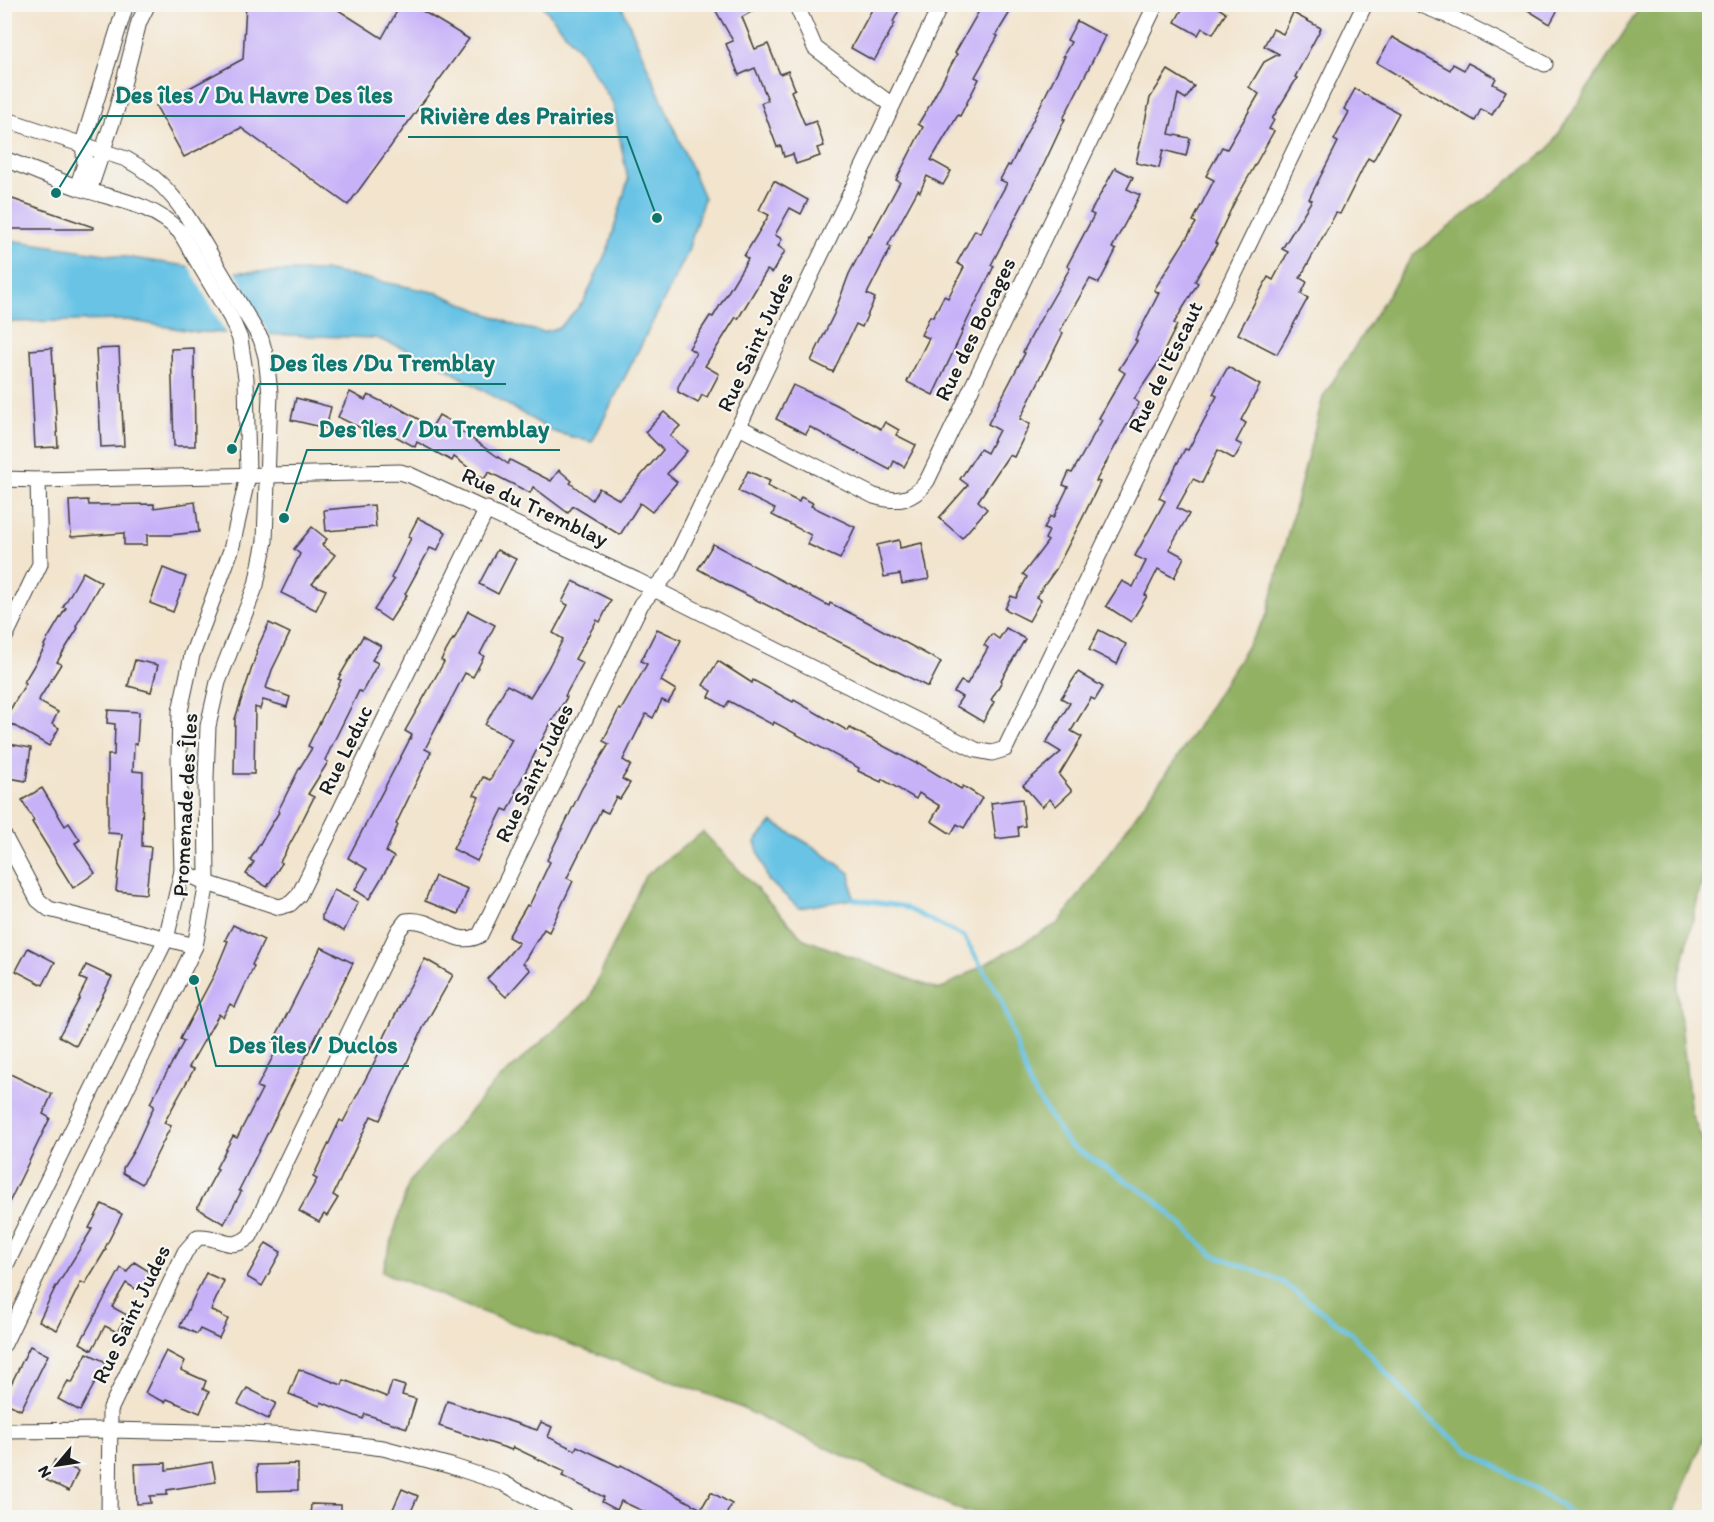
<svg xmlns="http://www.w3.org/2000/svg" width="1714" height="1522" font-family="Itim,sans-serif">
<rect width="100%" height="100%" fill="#f6f6f2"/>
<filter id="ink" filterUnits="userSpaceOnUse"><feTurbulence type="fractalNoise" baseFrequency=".0167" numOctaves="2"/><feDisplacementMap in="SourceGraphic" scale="12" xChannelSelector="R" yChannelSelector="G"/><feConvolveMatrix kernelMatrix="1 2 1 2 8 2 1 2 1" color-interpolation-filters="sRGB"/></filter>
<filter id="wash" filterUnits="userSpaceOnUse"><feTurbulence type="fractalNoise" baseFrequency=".008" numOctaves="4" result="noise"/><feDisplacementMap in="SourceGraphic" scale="24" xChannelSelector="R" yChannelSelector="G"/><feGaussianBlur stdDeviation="1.35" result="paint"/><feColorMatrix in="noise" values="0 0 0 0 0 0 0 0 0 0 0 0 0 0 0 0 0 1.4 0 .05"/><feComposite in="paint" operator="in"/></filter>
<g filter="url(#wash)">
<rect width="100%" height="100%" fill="#f2e4cd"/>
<polygon fill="#92b164" stroke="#576640" stroke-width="1.5" points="1646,5 1710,5 1710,847 1677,987 1691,1113 1709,1157 1710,1421 1672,1517 1140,1518 1134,1513 965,1512 726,1401 474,1309 382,1272 409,1182 492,1086 589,999 645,876 703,832 804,939 939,990 1059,923 1182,751 1267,615 1323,397 1413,255 1548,150 1637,12"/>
<g fill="#67c3e5" stroke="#427080" stroke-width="1.5">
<polygon points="542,5 621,5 704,198 687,254 592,442 554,432 430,359 376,338 197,332 127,320 5,322 4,239 227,272 328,271 438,293 519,327 544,332 560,327 584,301 609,246 628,180 613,103 580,51"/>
<polygon points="772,822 812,846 850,873 853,899 799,908 768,880 755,842"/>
</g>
<polygon fill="#f2e4cd" points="187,263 234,269 271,338 227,336"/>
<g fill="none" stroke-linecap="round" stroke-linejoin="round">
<polyline stroke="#67c3e5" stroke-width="4.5" points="853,899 902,906 964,937 1001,999 1030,1086 1068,1144 1152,1197 1212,1254 1281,1281 1352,1334 1424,1415 1467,1449 1560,1504 1576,1518"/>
</g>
<g id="blocks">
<g fill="#c7b2f8">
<polygon points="246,4 329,4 382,38 401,4 411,4 469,39 348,205 241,128 184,157 156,106 243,59"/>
<polygon points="712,4 765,4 742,17 755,49 768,44 780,74 788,71 795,89 791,91 805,125 816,121 824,146 817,148 820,156 796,164 793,154 784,157 781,146 777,147 761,103 768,100 755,68 739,75 726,44 733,41"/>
<polygon points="875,4 902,4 893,22 895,23 874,61 851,48"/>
<polygon points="983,4 1015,4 996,35 998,36 975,77 979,79 960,116 958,115 931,160 951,171 943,185 927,176 920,192 918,190 888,245 891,247 867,294 875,298 862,327 856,324 833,372 811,361 834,314 849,274 869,236 870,237 900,182 896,180 923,127 918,124 928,108 957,54 955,53"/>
<polygon points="1185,4 1212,4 1226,13 1213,34 1202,28 1198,35 1175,22"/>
<polygon points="1518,4 1561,4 1550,24"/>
<polygon points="1293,13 1321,28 1295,77 1297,78 1272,119 1274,120 1269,129 1274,131 1234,203 1215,243 1217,244 1195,281 1198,283 1174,323 1177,325 1158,363 1134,399 1139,403 1096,481 1100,482 1081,521 1056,569 1036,597 1041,600 1029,621 1005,609 1011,596 1016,598 1027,577 1023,574 1048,541 1045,539 1049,531 1044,529 1050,516 1053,518 1068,487 1063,485 1069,472 1072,473 1102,420 1099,418 1125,373 1119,369 1137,341 1135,340 1159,293 1154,290 1196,223 1193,221 1214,180 1206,176 1222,147 1227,149 1259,94 1249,87 1264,62 1279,54 1264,46 1273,29 1283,34"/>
<polygon points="1077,21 1105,36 1063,119 1065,119 1044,164 991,265 994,266 962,331 963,331 933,395 907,382 929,338 921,335 930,316 933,317 944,296 948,298 964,267 957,263 975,230 980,233 1007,183 1000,180 1008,165 1010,166 1065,56 1063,56 1071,42 1067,40"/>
<polygon points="1392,37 1450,70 1453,64 1464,70 1468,63 1496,78 1493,84 1506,91 1492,115 1481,109 1475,121 1377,63"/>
<polygon points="1168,70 1194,86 1186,99 1178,94 1169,134 1190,138 1186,156 1163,150 1159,168 1136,163 1150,98"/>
<polygon points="1355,89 1399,113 1373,161 1368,158 1340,214 1336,213 1300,278 1307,282 1301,294 1308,298 1277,354 1238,334 1268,277 1273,280 1288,252 1282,249 1312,200 1309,199 1338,142 1334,140 1349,112 1344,109"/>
<polygon points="1115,168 1133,177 1127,189 1140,195 1112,248 1116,250 1099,283 1090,279 1060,331 1063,333 1020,419 1030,424 1014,457 1009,455 978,501 987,509 962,538 939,518 968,485 960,479 980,449 987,453 999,430 988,424 1025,353 1023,352 1040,320 1070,268 1067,266 1094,215 1090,213"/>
<polygon points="774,181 808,200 801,214 790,208 775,235 782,239 778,246 785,251 772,273 767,270 738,319 736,317 705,366 719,374 707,397 702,395 698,403 678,392 678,387 696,353 689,348 710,316 713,317 748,259 744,256 769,215 759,210"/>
<polygon points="4,196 93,227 93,229 4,229"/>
<polygon points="52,348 58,447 35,448 30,350"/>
<polygon points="119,348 124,446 101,447 96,349"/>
<polygon points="194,348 195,446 174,446 171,349"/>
<polygon points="1228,367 1260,385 1241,420 1246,423 1236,442 1242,445 1234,459 1218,450 1202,483 1193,479 1177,508 1189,514 1169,549 1184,557 1174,578 1158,569 1145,595 1147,596 1131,622 1106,606 1122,581 1133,587 1146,561 1135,556 1165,501 1159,498 1185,449 1188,450 1217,396 1213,394"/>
<polygon points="793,385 835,404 881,429 885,422 899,430 896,435 916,445 904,467 894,461 890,470 810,427 806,434 776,419"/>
<polygon points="350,392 365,400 368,395 391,406 392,404 432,427 439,415 459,426 458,429 508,464 510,460 551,481 559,470 572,481 570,483 592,500 599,488 620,500 663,450 645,432 664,412 680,426 670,436 687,451 667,474 677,482 652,512 640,503 620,535 573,506 568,513 533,487 530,493 489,472 484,479 454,457 452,461 417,442 415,447 375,425 371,433 338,417"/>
<polygon points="296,398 331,407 326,428 291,420"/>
<polygon points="748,471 770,481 767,486 799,502 801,497 813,503 811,506 855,527 840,559 807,544 811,535 772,515 775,509 738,491"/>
<polygon points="88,500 89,505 154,504 154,508 195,502 199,532 170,535 147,535 147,545 124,545 124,533 71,537 69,501"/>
<polygon points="374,505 376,527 326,531 324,510"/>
<polygon points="418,518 446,532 437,551 430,548 405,594 407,595 390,621 374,610 394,580 391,578 411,538 408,537"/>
<polygon points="312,527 327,539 322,545 335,555 312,584 326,590 316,610 281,593 300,554 294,549"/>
<polygon points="899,540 900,548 922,543 929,579 902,584 900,574 884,577 877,545"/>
<polygon points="713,544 829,606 830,603 862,619 941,662 928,687 729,586 698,569"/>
<polygon points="497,550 516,559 498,594 479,584"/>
<polygon points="163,568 186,577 173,612 150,603"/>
<polygon points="83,572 101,582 76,626 78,628 57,662 61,664 38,701 58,712 52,724 59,728 49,746 4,720 26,683 24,682 45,647 44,645 66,608 63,607"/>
<polygon points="573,581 611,600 600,622 597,620 575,659 583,663 565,696 567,697 548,728 515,792 517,793 508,811 503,809 477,861 453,849 479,797 474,795 483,777 490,780 512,739 485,725 507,685 530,697 547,670 563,639 553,633 568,605 562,602"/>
<polygon points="468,611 495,625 480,654 484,656 473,677 465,673 425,749 431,752 396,824 398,825 386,852 394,857 369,899 355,890 367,869 348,858 412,735 405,731 444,662 441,660 453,639 454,640"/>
<polygon points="269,623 290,633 272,670 266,688 290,697 287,707 263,700 260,709 255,707 254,774 234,774 235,719 257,652 256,651"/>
<polygon points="1006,628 1025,639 1001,680 1002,681 991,700 994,702 983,722 956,706 962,697 954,692 961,681 967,684 988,648 984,645 992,634 999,639"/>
<polygon points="657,629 681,640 661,681 676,690 668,703 662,700 653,718 646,714 623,760 631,765 622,779 630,783 620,799 616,797 608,813 601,810 567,878 573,881 549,932 544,929 523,963 530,970 506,997 487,979 519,943 508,937 527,905 529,906 550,862 547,860 569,815 582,788 609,744 603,741 619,709 621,710 647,664 641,661"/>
<polygon points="1099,630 1126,644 1117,664 1089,650"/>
<polygon points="363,636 381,646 372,660 378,663 362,692 359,691 339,731 325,760 328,762 308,794 314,797 297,831 280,862 282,863 267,887 246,874 254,862 250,860 279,812 278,811 299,769 312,748 308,746 341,680 338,679"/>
<polygon points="135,660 158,665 151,692 128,686"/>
<polygon points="718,661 752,683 753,680 793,702 794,700 848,731 850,728 917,764 917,762 961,789 963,786 982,798 964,828 957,824 951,834 931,821 940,806 919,793 916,799 882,779 881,782 858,771 859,768 774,722 773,725 729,701 725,707 709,697 712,691 703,685"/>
<polygon points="1078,672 1103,687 1095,700 1091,698 1071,731 1082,737 1059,775 1072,791 1056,806 1050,799 1042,807 1023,785 1061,752 1046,743 1070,703 1061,698"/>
<polygon points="108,710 139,712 137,744 134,744 133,771 143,772 142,846 151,847 146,894 116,891 122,834 108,833 108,755 114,755 115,724 107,723"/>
<polygon points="4,743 31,748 26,781 4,777"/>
<polygon points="42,788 65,826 69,823 80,840 75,843 95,873 73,888 32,822 34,821 22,800"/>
<polygon points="1022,799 1025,826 1018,827 1019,836 996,839 991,803"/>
<polygon points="435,876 468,889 458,914 425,901"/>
<polygon points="334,890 358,902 344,931 322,920 322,915"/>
<polygon points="233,925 264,940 252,965 254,966 235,1007 230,1004 223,1017 219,1014 189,1067 194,1069 164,1123 171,1126 142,1184 123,1173 123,1168 133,1152 154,1106 150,1103 184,1041 180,1039 214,975 228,941 225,940"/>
<polygon points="321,947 353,963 239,1190 241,1192 224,1224 197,1208 218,1169 216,1168 233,1136 237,1138 262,1089 257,1087 279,1045 273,1042"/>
<polygon points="28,948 55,962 43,985 16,971"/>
<polygon points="425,959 453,975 424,1026 380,1120 371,1116 333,1195 338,1198 327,1216 324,1214 319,1222 299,1211 317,1179 313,1177 340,1120 343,1122 379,1053 377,1052 403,999"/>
<polygon points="86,965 112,977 76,1046 59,1036 80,998 79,997 87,981 80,978"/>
<polygon points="4,1071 52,1094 43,1114 50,1118 4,1213"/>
<polygon points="102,1204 122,1214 105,1248 106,1249 85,1284 81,1282 57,1330 39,1321 56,1286 57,1286 92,1229 89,1228"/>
<polygon points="266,1243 281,1252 262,1286 247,1277"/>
<polygon points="134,1262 150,1272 139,1291 126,1283 112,1307 127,1315 117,1332 105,1326 92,1350 80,1343 121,1268 127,1272"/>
<polygon points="206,1273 224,1281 211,1310 228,1319 219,1338 200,1329 197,1334 180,1326"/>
<polygon points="30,1346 48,1355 21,1410 4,1402 4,1398"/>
<polygon points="166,1351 185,1361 181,1370 206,1381 203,1389 209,1392 200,1413 167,1399 165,1402 145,1393"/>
<polygon points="87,1353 106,1362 80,1411 58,1399 68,1381 72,1383"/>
<polygon points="299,1369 342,1385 344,1380 387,1397 392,1382 405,1386 402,1395 416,1399 407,1428 365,1414 363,1419 321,1402 320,1406 289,1394"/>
<polygon points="247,1388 276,1403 268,1419 238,1404"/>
<polygon points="447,1401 537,1430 541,1422 552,1427 548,1437 575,1450 577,1446 620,1467 621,1465 701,1509 711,1492 732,1504 724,1518 658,1518 621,1501 617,1510 602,1502 604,1497 562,1476 565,1472 513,1447 512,1450 439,1426"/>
<polygon points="55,1460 78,1471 69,1491 46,1480"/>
<polygon points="212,1462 216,1482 167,1490 167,1495 150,1496 151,1503 137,1504 135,1464 166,1463 166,1470"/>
<polygon points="298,1464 298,1490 258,1491 257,1465"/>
<polygon points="402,1489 418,1496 408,1518 389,1518"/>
<polygon points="311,1504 341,1505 341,1518 310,1518"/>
</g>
</g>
</g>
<g filter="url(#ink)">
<use href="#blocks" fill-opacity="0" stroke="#3c3a37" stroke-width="1.5"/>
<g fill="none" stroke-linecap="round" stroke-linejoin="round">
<g stroke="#3c3a37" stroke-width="17">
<g id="street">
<polyline points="796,4 815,48 892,105"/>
<polyline points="1419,4 1451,17 1545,64"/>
<path d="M4,119L126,159C170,182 189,218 213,259C229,286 245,313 261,339L266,357L270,393L265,541L256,585L218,682L208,726L206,778L207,883L195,946L4,1344"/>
<path d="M4,159C29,168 54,179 79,188C116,200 152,203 180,232L231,318L240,339L246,378L248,476L231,550L192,655L180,711L179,758L182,871L166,939L4,1269"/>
<polyline points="77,187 85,164 83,143 126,4"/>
<polyline points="89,191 117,108 139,22 148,4"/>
<path d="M739,427L874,496C897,503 913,501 927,481L1156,4"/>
<polyline points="4,479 38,480 400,472 410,475 636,580 976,750 992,753 1005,749 1365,4"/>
<polyline points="4,639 40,564 38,480"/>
<polyline points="4,836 38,900 49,909 195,946"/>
<polyline points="182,871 207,883 279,907 290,904 299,895 487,509"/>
<polyline points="4,1431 110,1430 241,1433 286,1436 383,1448 451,1466 503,1483 568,1518"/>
<path d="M109,1518L110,1410L185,1252L198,1237C221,1235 229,1254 250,1236L399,930L406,921C435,916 453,950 480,935L641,604L669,572L941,4"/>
</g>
</g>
<use href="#street" stroke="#fff" stroke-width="15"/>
</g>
</g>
<g text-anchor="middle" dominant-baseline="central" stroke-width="4.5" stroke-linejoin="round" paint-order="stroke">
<g font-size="22" fill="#1c1c1c" stroke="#f6f6f2">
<text transform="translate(975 329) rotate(-64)">Rue des Bocages</text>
<text transform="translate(755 342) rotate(-65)">Rue Saint Judes</text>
<text transform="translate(1165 367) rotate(-64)">Rue de l'Escaut</text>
<text transform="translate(535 507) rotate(25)">Rue du Tremblay</text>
<text transform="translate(345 750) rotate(-64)">Rue Leduc</text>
<text transform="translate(534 773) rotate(-64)">Rue Saint Judes</text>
<text transform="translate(185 805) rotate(-87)">Promenade des Îles</text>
<text transform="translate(131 1314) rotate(-64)">Rue Saint Judes</text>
</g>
</g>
<path fill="none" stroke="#0f766e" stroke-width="2" d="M56 193L103 116H405M657 218L627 137H408M232 449L259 384H506M284 518L307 450H560M194 980L216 1066H409"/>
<g fill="#0f766e" stroke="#f6f6f2" stroke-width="2">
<circle cx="56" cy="193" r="6"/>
<circle cx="657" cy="218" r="6"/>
<circle cx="232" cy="449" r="6"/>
<circle cx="284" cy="518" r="6"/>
<circle cx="194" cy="980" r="6"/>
</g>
<g font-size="24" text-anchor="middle" font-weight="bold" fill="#0f766e" stroke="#f6f6f2" stroke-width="4.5" stroke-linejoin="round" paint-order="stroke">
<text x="254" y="103">Des îles / Du Havre Des îles</text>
<text x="517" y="124">Rivière des Prairies</text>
<text x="382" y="371">Des îles /Du Tremblay</text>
<text x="434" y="437">Des îles / Du Tremblay</text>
<text x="313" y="1053">Des îles / Duclos</text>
</g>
<rect width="1714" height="1522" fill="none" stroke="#f6f6f2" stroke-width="24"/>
<g transform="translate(57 1465) rotate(241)" stroke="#f6f6f2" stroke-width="4.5" paint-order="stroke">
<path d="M0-4.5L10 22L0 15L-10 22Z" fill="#1c1c1c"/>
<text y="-9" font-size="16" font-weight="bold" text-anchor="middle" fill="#1c1c1c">N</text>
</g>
</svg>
